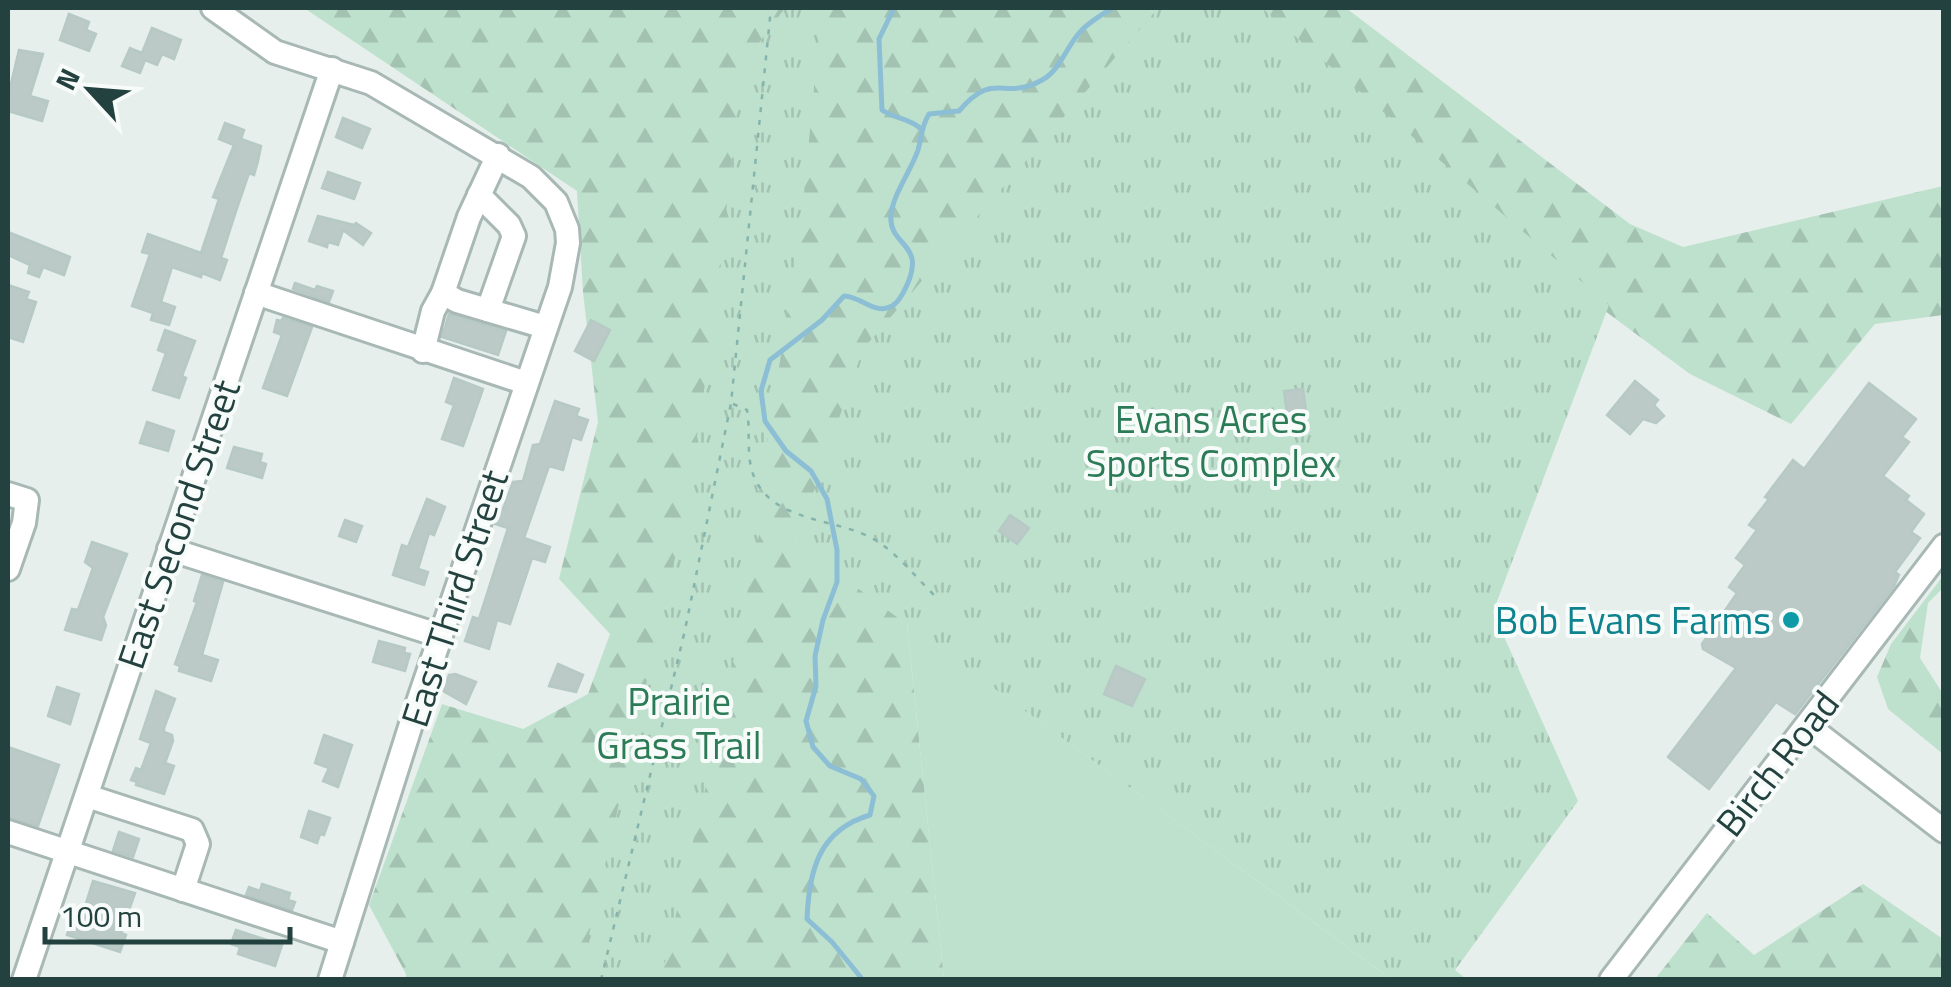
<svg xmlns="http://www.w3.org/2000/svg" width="1951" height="987" font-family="'Titillium Web',sans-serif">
<defs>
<pattern id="forest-firs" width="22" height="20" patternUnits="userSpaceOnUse" patternTransform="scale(2.5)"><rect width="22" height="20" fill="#bee1cd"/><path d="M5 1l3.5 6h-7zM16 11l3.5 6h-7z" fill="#a3c2b1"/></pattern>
<pattern id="park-tufts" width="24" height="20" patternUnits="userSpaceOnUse" patternTransform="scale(2.5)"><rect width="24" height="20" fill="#bee1cd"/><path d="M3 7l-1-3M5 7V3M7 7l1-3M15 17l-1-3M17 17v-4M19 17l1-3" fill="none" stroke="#a3c2b1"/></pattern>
</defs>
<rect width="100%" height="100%" fill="#e6efec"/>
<polygon fill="#bee1cd" points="907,624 1391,979 944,979"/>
<g fill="url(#forest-firs)">
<polygon points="304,8 1194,8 796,542 907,624 944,979 406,979 406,974 369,905 442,704 523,729 588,694 610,634 559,579 598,422 583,292 577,191"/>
<polygon points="1196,8 1346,8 1630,224 1683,247 1943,186 1943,315 1875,324 1791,424 1690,374"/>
<polygon points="1943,576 1943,588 1928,603 1920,658 1943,694 1943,754 1888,709 1877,677 1891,644"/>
<polygon points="1863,884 1943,939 1943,979 1655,979 1707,913 1754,955"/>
</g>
<g fill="url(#park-tufts)">
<polygon points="785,8 821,8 820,25 800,235 758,499 765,505 721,721 661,979 579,979 685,514 716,312 741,67"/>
<polygon points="1158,8 1262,8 1609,305 1493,612 1578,801 1455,970 1466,979 1391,979 796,543 863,349"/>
</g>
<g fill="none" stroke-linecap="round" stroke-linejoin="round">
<g stroke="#8cbfd5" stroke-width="5">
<path d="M894,8L879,39L882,110C895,119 908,118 920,128"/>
<path d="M863,980L832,942L807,919C809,870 819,830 870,815L874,796L861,779L830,766L813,747L806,721L816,686L815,656L823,620L837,582V550L827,499L811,471L786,451L765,421L761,391L770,360L822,320L844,296C861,297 872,312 887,308C895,306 899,300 903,293C931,241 888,249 891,215C893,194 911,171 918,150C922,136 921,127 929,114L959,111C995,69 1003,102 1042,80C1060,71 1067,45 1081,31C1089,22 1102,15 1112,8"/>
</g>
</g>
<g fill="#bbcac6" stroke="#b7c9c5" stroke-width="2.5">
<polygon points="69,14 89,22 86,30 96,34 89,51 60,40"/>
<polygon points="152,28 181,40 174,59 162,54 157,65 145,60 140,73 122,66 130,48 142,53"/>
<polygon points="19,50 43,54 30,96 48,101 42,121 8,111 8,97"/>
<polygon points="343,118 370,129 362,148 336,137"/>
<polygon points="225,123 244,130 241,139 261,146 258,161 254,175 249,173 235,214 221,258 227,260 220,280 202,273 201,277 172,267 161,302 175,307 169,325 151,320 153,313 132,306 150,254 142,252 148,234 201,253 219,199 213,197 234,145 219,139"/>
<polygon points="328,172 360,183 354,199 322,188"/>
<polygon points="318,216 354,225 356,223 371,233 363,245 343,230 338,245 328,242 327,247 309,241"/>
<polygon points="8,232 70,257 64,275 43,267 39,277 28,273 30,265 8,255"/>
<polygon points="295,283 315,290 317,286 333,291 329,302 293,289"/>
<polygon points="8,285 29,292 26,299 36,302 23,342 8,337"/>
<polygon points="449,314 506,331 498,355 442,337"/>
<polygon points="283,318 312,327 287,396 263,388 282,335 274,332 277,320 281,321"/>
<polygon points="591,320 610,330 594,361 575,351"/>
<polygon points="165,330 195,341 182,376 186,378 179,398 153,390 166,353 158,350"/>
<polygon points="454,378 483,389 463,446 442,439 454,405 446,402"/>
<polygon points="1635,381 1658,400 1654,405 1664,416 1656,423 1643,419 1630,434 1607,415"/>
<polygon points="1869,383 1916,419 1902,437 1909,442 1883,476 1909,496 1906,500 1924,514 1911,532 1920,538 1895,572 1899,575 1894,586 1795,714 1776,702 1709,789 1668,757 1736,668 1703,649 1702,644 1737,593 1729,587 1745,565 1736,558 1757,530 1749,525 1769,499 1765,497 1793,460 1804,469"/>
<polygon points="1303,389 1306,411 1287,413 1284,391"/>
<polygon points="555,401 579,409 576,416 588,420 581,440 572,437 563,470 549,466 524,538 550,547 545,562 532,558 510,624 497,620 489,649 465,641 473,617 479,619 508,528 495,524 500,508 503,509 513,482 523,481 533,445 540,444"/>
<polygon points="147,422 174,431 168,451 140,443"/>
<polygon points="234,447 262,454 260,462 266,464 262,478 227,468"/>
<polygon points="427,499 445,507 434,535 429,533 418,569 428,572 424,585 393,575 402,545 408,547"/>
<polygon points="1010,515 1029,528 1017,544 999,531"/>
<polygon points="345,520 362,526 356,542 339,536"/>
<polygon points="92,542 127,554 103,617 106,625 101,640 65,630 72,609 78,610 93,568 85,562"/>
<polygon points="202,575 223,582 202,655 218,660 211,681 179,671 180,666 175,664 197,602 194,601"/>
<polygon points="379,641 405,648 404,653 410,654 405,671 373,662"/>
<polygon points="558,664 583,675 576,692 549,686"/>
<polygon points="1116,666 1145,679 1132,706 1104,694"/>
<polygon points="455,674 476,682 466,704 443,691 449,675"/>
<polygon points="57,687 79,694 70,724 48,716"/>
<polygon points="156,691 175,699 164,728 164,732 172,735 173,741 165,763 174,766 164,794 136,785 137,782 131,780 136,768 141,770 151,743 140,739"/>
<polygon points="324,735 352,745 338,787 323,781 329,768 315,763"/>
<polygon points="8,747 59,765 38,826 8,817"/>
<polygon points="309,811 330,818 324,835 320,834 317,843 301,837"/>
<polygon points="119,832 139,839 133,857 113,851"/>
<polygon points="93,881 135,893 121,933 126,935 120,952 67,935 72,919 81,919"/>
<polygon points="262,884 290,893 288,900 295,902 292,910 246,895 249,887 260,891"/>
<polygon points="236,930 282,945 275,966 238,954 240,947 231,944"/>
</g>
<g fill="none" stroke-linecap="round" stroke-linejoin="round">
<g stroke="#a8b8b5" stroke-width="28">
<g id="minor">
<polyline points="213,8 275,52 371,83 531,177 556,202 567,229 568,243 560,287 418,702 330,980"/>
<polyline points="479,195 509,225 514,236 488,310"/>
<polyline points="256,293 526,383"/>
<polyline points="443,293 457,301 545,327"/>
<polyline points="423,351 433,311 443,293 469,217 498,155"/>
<polyline points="8,494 27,500 24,523 8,569"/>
<polyline points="169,549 441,636"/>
<polyline points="1808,726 1944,831"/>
<polyline points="87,796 192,830 198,844 183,890"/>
<polyline points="8,832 342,942"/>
<polyline points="24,980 332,69"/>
<polyline points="1611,980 1944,546"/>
</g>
</g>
<g stroke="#85b4ac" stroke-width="2.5" stroke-dasharray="5 8" stroke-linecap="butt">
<path d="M733,404L747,410C751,433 745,457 755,479C776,524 841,518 877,541C900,556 919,581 939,600"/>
<polyline points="601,980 685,630 731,403 771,8"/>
</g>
<use href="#minor" stroke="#fff" stroke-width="22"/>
</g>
<circle fill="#0f9aa8" stroke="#f7fbf9" stroke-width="4" cx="1791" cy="620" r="10"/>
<g text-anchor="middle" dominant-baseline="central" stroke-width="8" stroke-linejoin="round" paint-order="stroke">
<g font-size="38" fill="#2b7b56" stroke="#f7fbf9">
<text x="1211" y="419">Evans Acres<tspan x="1211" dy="44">Sports Complex</tspan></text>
<text x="679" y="701">Prairie<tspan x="679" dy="44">Grass Trail</tspan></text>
</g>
<g font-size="38" fill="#23423f" stroke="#f7fbf9">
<text transform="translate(178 524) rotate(-71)">East Second Street</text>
<text transform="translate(454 598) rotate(-72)">East Third Street</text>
<text transform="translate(1777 763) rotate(-52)">Birch Road</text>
</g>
<g font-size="38" fill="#0d838f" stroke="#f7fbf9" text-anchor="end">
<text x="1771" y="620">Bob Evans Farms</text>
</g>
</g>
<rect width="1951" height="987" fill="none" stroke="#23423f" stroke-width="20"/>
<g transform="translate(90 90) rotate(296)" stroke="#f7fbf9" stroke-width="8" paint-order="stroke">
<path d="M0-8L18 38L0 25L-18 38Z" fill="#23423f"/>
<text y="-15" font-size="28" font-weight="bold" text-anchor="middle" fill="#23423f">N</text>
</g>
<path d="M45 927v15h245v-15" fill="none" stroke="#23423f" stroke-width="5"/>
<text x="60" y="927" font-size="30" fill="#23423f" stroke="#f7fbf9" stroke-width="8" paint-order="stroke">100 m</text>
</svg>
